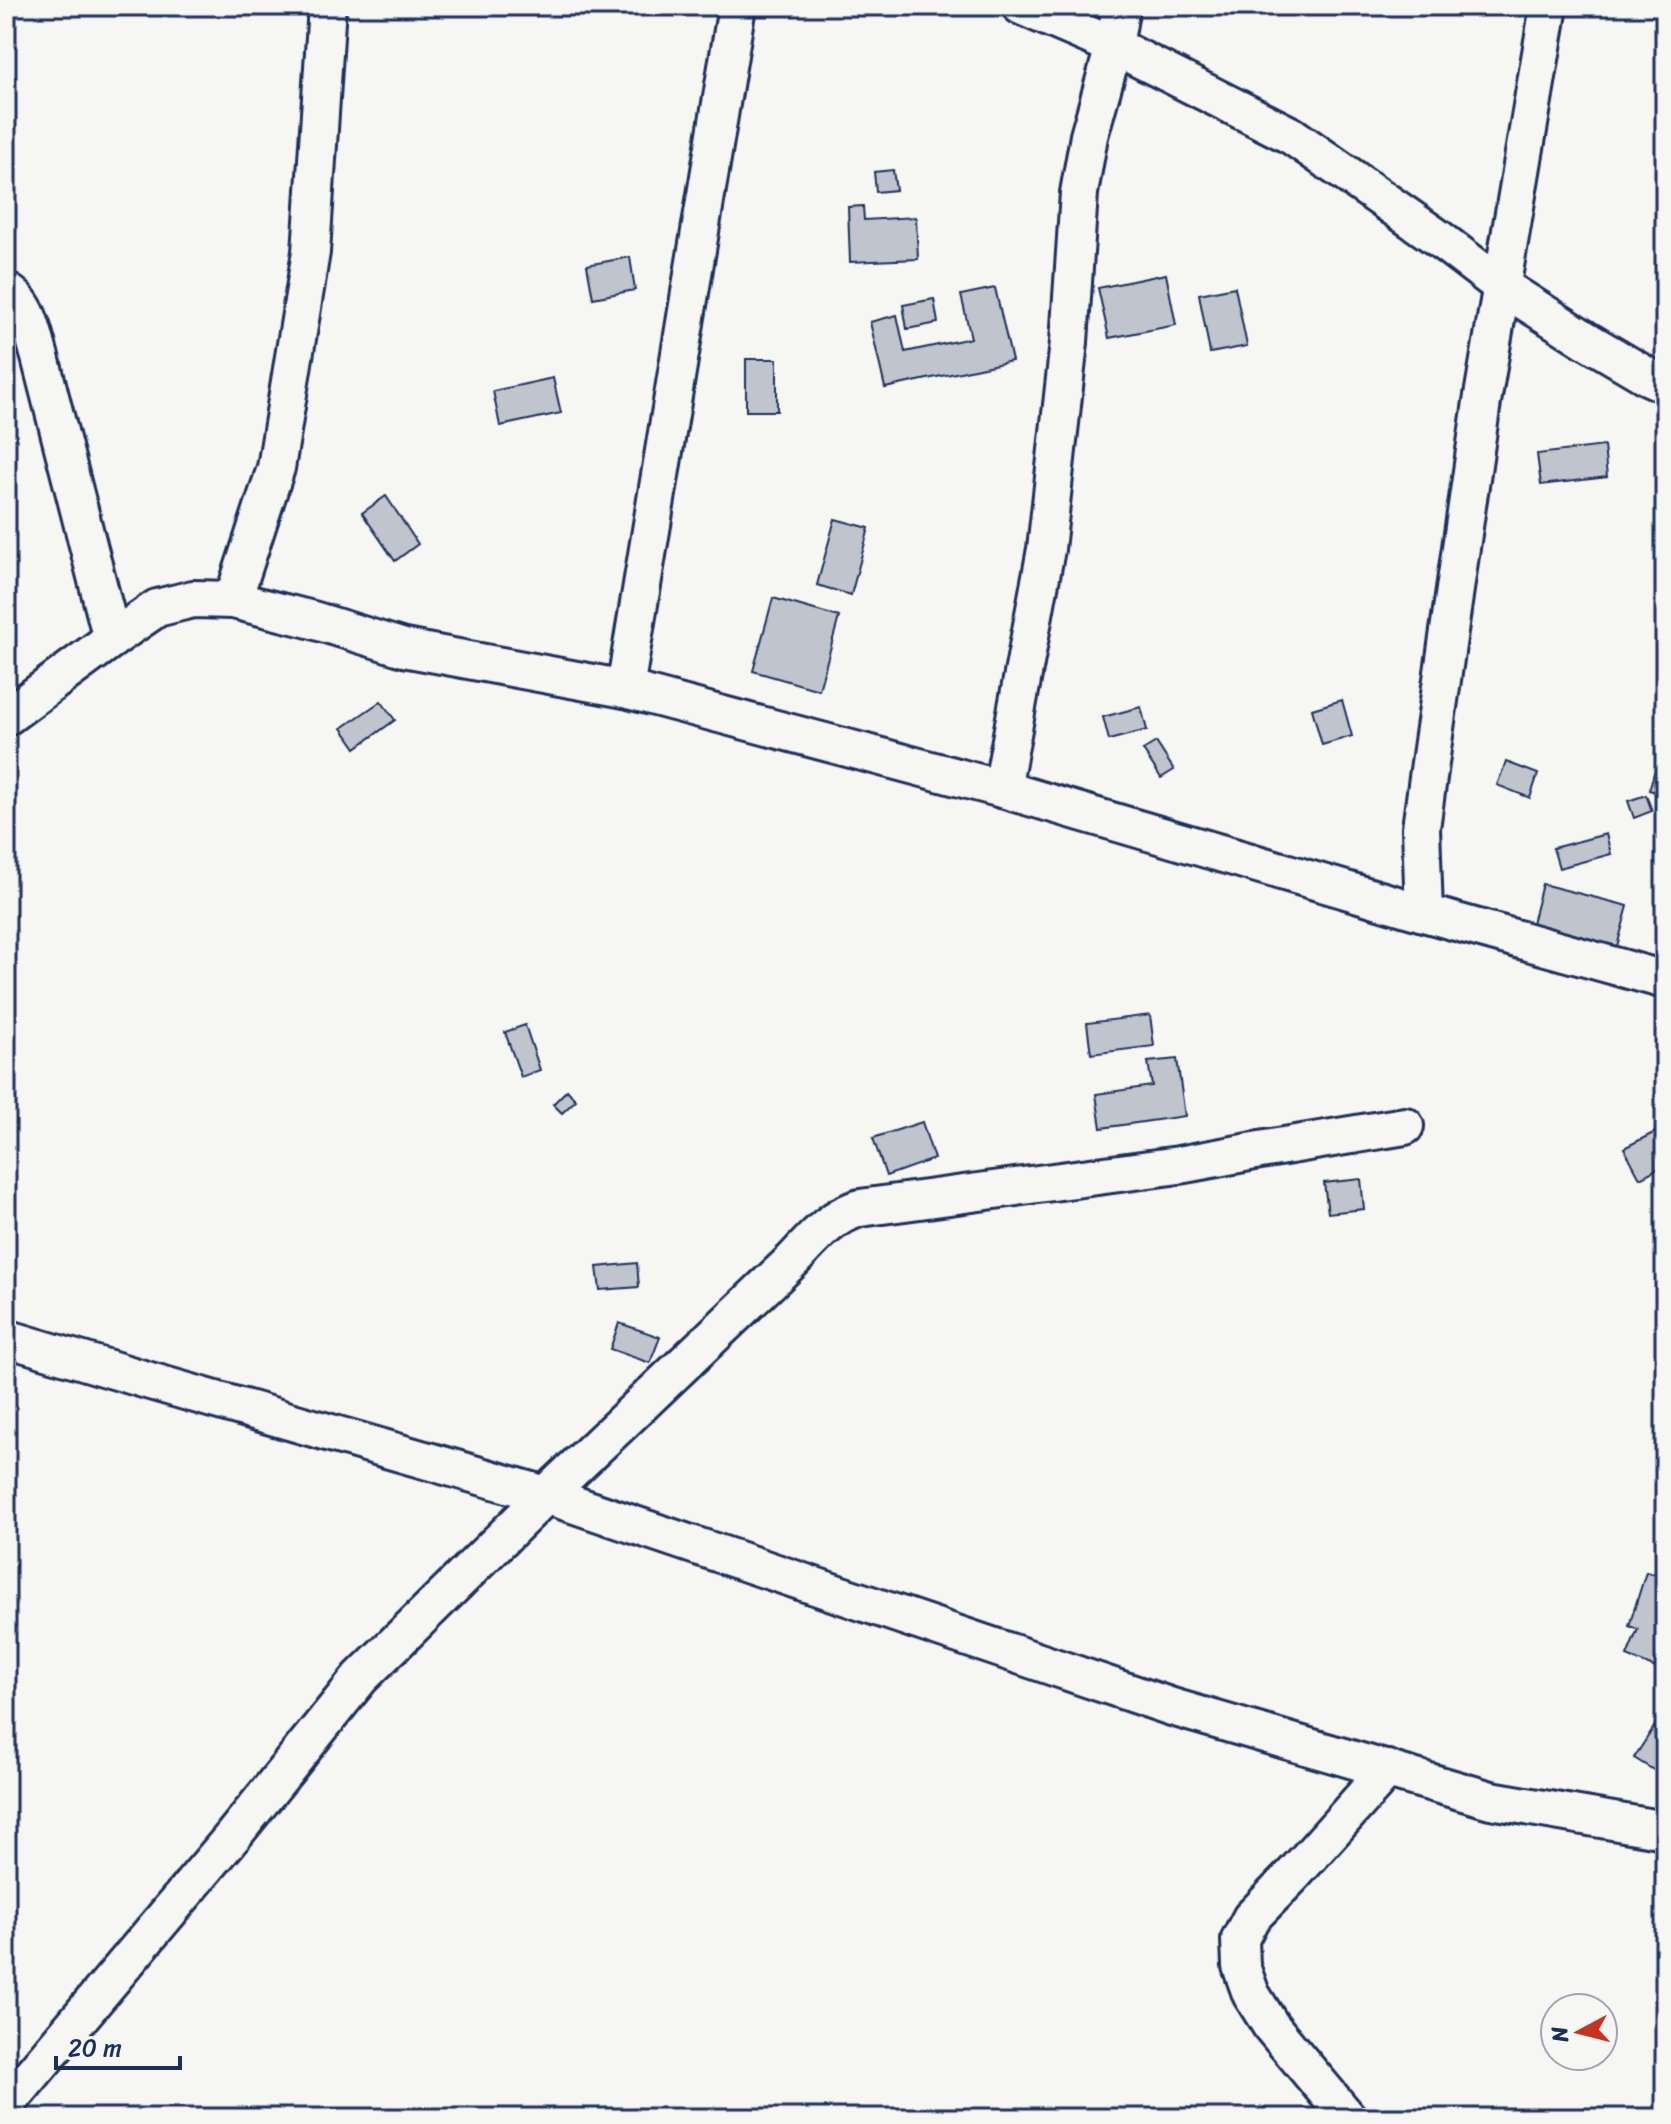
<svg xmlns="http://www.w3.org/2000/svg" width="1671" height="2124" font-family="Sriracha,sans-serif">
<rect width="100%" height="100%" fill="#f6f6f2"/>
<filter id="ink" filterUnits="userSpaceOnUse"><feTurbulence type="fractalNoise" baseFrequency=".0125" numOctaves="2"/><feDisplacementMap in="SourceGraphic" scale="16" xChannelSelector="R" yChannelSelector="G"/><feConvolveMatrix kernelMatrix="1 2 1 2 8 2 1 2 1" color-interpolation-filters="sRGB"/></filter>
<g filter="url(#ink)">
<g fill="#c0c4cd" stroke="#1b2f5e" stroke-width="2">
<polygon points="893,170 896,190 876,192 874,172"/>
<polygon points="863,206 864,220 916,217 918,259 850,262 848,207"/>
<polygon points="630,257 635,290 593,298 587,265"/>
<polygon points="1166,274 1176,325 1109,338 1098,288"/>
<polygon points="1235,287 1247,346 1210,353 1199,294"/>
<polygon points="995,288 1012,361 885,388 870,322 897,315 905,352 971,338 961,295"/>
<polygon points="934,299 938,323 907,329 903,305"/>
<rect x="746" y="359" width="31" height="52"/>
<polygon points="553,378 561,413 500,426 493,391"/>
<polygon points="1604,446 1607,477 1541,485 1537,454"/>
<polygon points="386,496 418,544 395,561 362,513"/>
<polygon points="835,519 869,528 851,595 817,585"/>
<polygon points="773,598 839,617 819,690 753,671"/>
<polygon points="1342,700 1352,736 1322,745 1312,709"/>
<polygon points="381,701 395,720 356,748 342,728"/>
<polygon points="1141,707 1147,730 1109,740 1103,717"/>
<polygon points="1156,742 1174,770 1161,778 1143,750"/>
<polygon points="1659,756 1665,757 1665,795 1649,790"/>
<polygon points="1506,762 1538,774 1530,798 1497,785"/>
<polygon points="1646,795 1652,811 1634,818 1628,801"/>
<polygon points="1606,834 1611,854 1559,868 1553,848"/>
<polygon points="1542,884 1628,906 1616,950 1531,927"/>
<polygon points="1150,1015 1154,1046 1091,1054 1087,1023"/>
<polygon points="525,1025 540,1070 521,1077 505,1032"/>
<polygon points="1177,1059 1185,1116 1101,1128 1096,1094 1152,1086 1148,1062"/>
<polygon points="567,1090 576,1100 562,1113 553,1104"/>
<polygon points="922,1122 934,1159 886,1176 873,1138"/>
<polygon points="1665,1127 1665,1165 1640,1178 1624,1148"/>
<polygon points="1361,1179 1364,1209 1328,1213 1324,1183"/>
<polygon points="637,1263 639,1287 600,1290 597,1267"/>
<polygon points="619,1323 660,1337 650,1363 610,1349"/>
<polygon points="1665,1563 1665,1672 1627,1656 1638,1629 1629,1626 1646,1572 1653,1574"/>
<polygon points="1656,1724 1665,1729 1665,1777 1634,1758"/>
</g>
<g fill="none" stroke-linecap="round" stroke-linejoin="round">
<g stroke="#1b2f5e" stroke-width="42">
<g id="minor">
<polyline points="1021,6 1114,46 1292,136 1438,238 1501,286 1586,340 1647,376 1665,384"/>
<path d="M6,291C29,303 33,334 40,357L112,639"/>
<polyline points="233,600 276,468 311,252 327,6"/>
<polyline points="625,689 737,6"/>
<polyline points="6,717 112,639 157,608 193,599 233,600 313,620 404,648 625,689 1002,789 1424,913 1665,980"/>
<polyline points="1002,789 1046,549 1069,342 1079,193 1089,136 1114,46 1121,6"/>
<polyline points="1424,913 1421,828 1432,749 1482,402 1549,6"/>
<polyline points="6,1338 150,1381 546,1495 1172,1707 1491,1800 1665,1830"/>
<path d="M6,2105L232,1837L360,1678L546,1495L793,1260C813,1239 831,1216 860,1208L1179,1165L1260,1150L1405,1126"/>
<polyline points="1348,2118 1271,2026 1251,1994 1241,1966 1240,1939 1251,1918 1293,1875 1388,1769"/>
</g>
</g>
<use href="#minor" stroke="#f6f6f2" stroke-width="36"/>
</g>
</g>
<rect width="1671" height="2124" fill="none" stroke="#f6f6f2" stroke-width="32"/>
<rect x="16" y="16" width="1639" height="2092" fill="none" stroke="#1b2f5e" stroke-width="3" filter="url(#ink)"/>
<g transform="translate(1579 2032) rotate(263)"><circle r="38" fill="#f6f6f2" stroke="#9ea6b7" stroke-width="2"/>
<path d="M0-6L14 30L0 20L-14 30Z" fill="#c8321e"/>
<text y="-12" font-size="22" font-weight="bold" text-anchor="middle" fill="#1b2f5e">N</text>
</g>
<path d="M56 2056v12h124v-12" fill="none" stroke="#1b2f5e" stroke-width="4"/>
<text x="68" y="2056" font-size="24" fill="#1b2f5e" stroke="#f6f6f2" stroke-width="6" paint-order="stroke">20 m</text>
</svg>
